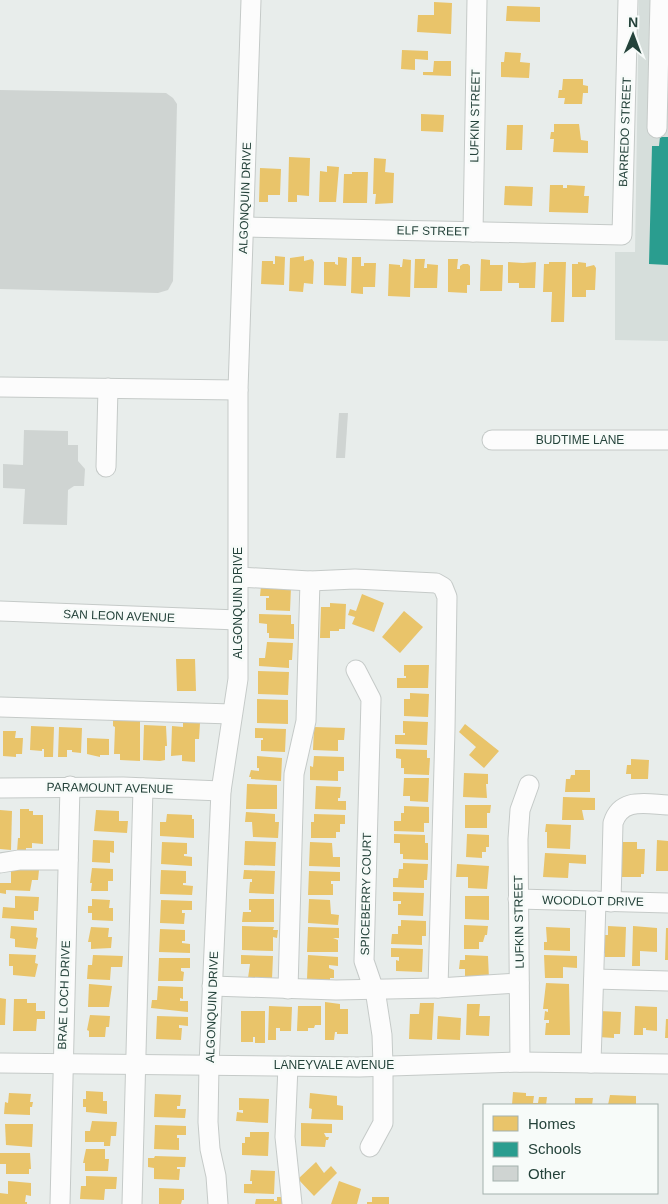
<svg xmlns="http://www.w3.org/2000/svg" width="668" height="1204" font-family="Helvetica,sans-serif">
<rect width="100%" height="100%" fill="#e8edeb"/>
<polygon fill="#d6dedb" points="639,0 668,0 668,341 615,340 615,252 635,252"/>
<g fill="#e9c46a">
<polygon points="434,2 452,3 451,34 417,32 418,15 434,15"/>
<polygon points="507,6 540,7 540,22 506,21"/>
<polygon points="402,50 428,51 428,60 415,59 415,70 401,69"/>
<polygon points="505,52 521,53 520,62 530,63 529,78 501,77 501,62 504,62"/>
<polygon points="434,61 451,61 451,76 423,75 423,72 433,72"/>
<polygon points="563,79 583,79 583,85 588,86 588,93 583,93 582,104 564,104 565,98 558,98 559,90 562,90"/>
<polygon points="421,114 444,115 443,132 421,131"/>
<polygon points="554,124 579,124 581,140 588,141 588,153 553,152 554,139 550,139 551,132 554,132"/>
<polygon points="507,125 523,125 522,150 506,150"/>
<polygon points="289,157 310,158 309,196 297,195 297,202 288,202"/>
<polygon points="374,158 386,159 385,172 394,173 393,203 375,204 376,194 373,194"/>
<polygon points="327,166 339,167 336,202 319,202 320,171 327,172"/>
<polygon points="260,168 281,169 280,195 268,195 268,202 259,202"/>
<polygon points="352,172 368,172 367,203 343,203 344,174 352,174"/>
<polygon points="550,185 563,185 563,188 567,188 567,185 585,186 584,196 589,196 588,213 549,212"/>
<polygon points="505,186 533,187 532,206 504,205"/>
<polygon points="275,256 285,257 284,285 261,284 262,261 273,261 273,264 275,264"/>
<polygon points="304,256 304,261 312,259 314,262 313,284 304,283 303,292 289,291 290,258"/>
<polygon points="338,257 347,258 346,286 324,285 324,262 335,262 335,264 338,265"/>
<polygon points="352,257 361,257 361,266 364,266 364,263 376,263 375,287 363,287 363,294 351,293"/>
<polygon points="403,259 411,260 410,297 388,296 389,264 400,265 400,267 402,267"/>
<polygon points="415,259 425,259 424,268 427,268 427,264 438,265 437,288 414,288"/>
<polygon points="448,259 458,259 457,269 460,269 460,266 463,264 468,264 470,266 470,285 467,285 467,293 448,292"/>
<polygon points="481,259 490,260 490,265 503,265 502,291 480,291"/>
<polygon points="508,262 523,263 536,262 535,288 519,288 519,283 508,283"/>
<polygon points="549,262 566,262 564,322 551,322 552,292 543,292 544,264 549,264"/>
<polygon points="578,262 586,263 586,267 594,265 596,268 595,290 586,290 586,297 572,297 572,264 578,264"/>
<polygon points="261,586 291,587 290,611 266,610 266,598 269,598 269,596 260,596"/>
<polygon points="362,594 384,603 374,632 352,624 355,617 348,615 350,609 356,611"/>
<polygon points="330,603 346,604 345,629 339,629 339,631 330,631 330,638 320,638 321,607 330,607"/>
<polygon points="404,611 423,627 400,653 382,637"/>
<polygon points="259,614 291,615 291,624 294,624 294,639 269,638 269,633 267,633 267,624 259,623"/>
<polygon points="267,642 293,643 292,660 289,660 289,668 259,666 259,658 265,658"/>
<polygon points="176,659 195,659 196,691 177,691"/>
<polygon points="404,665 429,665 428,688 397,688 397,678 406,678 406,676 404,676"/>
<polygon points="258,671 289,672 288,695 258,694"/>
<polygon points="410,693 429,694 428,717 404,716 404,699 410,699"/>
<polygon points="257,699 288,700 288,724 257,723"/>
<polygon points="113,715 140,715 140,761 120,760 120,754 114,754 115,727 113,726"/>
<polygon points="403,721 428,722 427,745 395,744 395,735 405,735 405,733 403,733"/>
<polygon points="183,723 200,723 199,739 195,739 195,762 182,761 182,755 171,756 172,726 183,727"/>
<polygon points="465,724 499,751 484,768 469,755 476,747 459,732"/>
<polygon points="144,725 166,726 167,746 165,746 165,760 160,761 143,760"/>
<polygon points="31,726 54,727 53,757 44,757 44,749 42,749 42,751 30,750"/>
<polygon points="59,727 82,728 81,753 72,752 72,750 67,750 67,757 58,757"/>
<polygon points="314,727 345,728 344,740 338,740 338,751 313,750"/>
<polygon points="255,728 286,729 285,752 261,751 261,740 263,740 263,738 255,738"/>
<polygon points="3,731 16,731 15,738 23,738 22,754 16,754 16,757 3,756"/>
<polygon points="87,738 109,739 109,755 100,755 100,757 87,754"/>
<polygon points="396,749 427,750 427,758 430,758 429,775 404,774 404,768 401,768 401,759 396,758"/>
<polygon points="257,756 282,758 281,781 251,779 251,777 249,777 251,770 259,771 259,768 257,768"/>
<polygon points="314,756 344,757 344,771 338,771 338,781 310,780 310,766 313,767"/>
<polygon points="631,759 649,760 648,779 631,779 631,774 626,774 627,765 631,765"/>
<polygon points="575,770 590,770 590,792 565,792 566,779 570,779 571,775 575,775"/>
<polygon points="464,773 488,774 488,784 486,784 487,798 463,797"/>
<polygon points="404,778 429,778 428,802 410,801 410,796 403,796"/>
<polygon points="247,784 277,785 277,809 246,809"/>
<polygon points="316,786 341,787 340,798 338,798 338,801 346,801 346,810 315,809"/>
<polygon points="563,797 595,798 595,810 582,810 584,820 562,820"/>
<polygon points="465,805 491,805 490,813 487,813 487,828 465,828"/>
<polygon points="404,806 429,807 429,823 424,823 424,832 394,831 394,821 401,821 401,813 404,813"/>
<polygon points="20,809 29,809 29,811 33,811 33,815 43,815 43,844 32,843 32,848 26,848 26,852 17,852 18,838 20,838"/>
<polygon points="0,810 12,811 11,850 0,849"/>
<polygon points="96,810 119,811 119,821 128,821 127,833 94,831"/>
<polygon points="246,812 275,814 275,822 279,822 278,838 253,837 252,822 245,822"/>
<polygon points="167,814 192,815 192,819 194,819 194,838 160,836 160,822 166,822"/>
<polygon points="314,814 345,815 345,824 340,824 340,832 336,832 336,838 311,838 311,822 314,822"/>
<polygon points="546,824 571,825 570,849 547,848 547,832 545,832"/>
<polygon points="394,834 425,835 425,843 428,843 428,860 403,859 403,854 400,854 400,843 394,843"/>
<polygon points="467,834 489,835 489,847 486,847 486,852 482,852 482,858 466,857"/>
<polygon points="93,840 114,841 114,853 110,852 110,863 92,862"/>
<polygon points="657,840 668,841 668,871 656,871"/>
<polygon points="245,841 276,842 275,866 244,865"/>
<polygon points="162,842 187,843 187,854 184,854 184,856 192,857 192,866 161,864"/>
<polygon points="310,842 332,843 333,857 340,857 340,867 309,866"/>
<polygon points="622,842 637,842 637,849 645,849 644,874 641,874 641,877 621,877"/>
<polygon points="545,853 586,855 586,864 569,863 568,878 543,877"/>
<polygon points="403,863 428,864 427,880 424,880 424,888 393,887 393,878 398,878 399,869 403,869"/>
<polygon points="457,864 489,866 487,889 468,888 468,877 456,877"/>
<polygon points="92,868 113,869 113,881 108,881 108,891 91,891 92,883 90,883"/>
<polygon points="11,869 39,870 38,880 32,880 30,891 6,890 6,894 0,893 0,883 11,883"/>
<polygon points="161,870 186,871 186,883 183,883 183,885 193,886 192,895 160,894"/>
<polygon points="244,870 275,871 274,894 249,893 250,882 252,882 252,879 243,879"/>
<polygon points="309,871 340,872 340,881 331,881 331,884 333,884 333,895 308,895"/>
<polygon points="393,892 424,893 423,916 398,915 398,904 401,904 401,901 393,901"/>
<polygon points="15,896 39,897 38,911 34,911 34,920 2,918 3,907 15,908"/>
<polygon points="465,896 489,896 489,920 465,919"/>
<polygon points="92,899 110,900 109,908 113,908 113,921 92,920 92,913 88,913 88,906 92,906"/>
<polygon points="249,899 274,899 274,922 242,922 243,912 251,912 251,910 249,910"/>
<polygon points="309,899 330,900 331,914 339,915 338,925 308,923"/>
<polygon points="161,900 192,901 192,910 182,910 182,913 185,913 184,924 160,923"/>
<polygon points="401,920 426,921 426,936 422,936 422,945 391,944 392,934 398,934 398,926 401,926"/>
<polygon points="464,925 488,926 487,935 485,935 483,942 479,942 479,949 464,949"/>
<polygon points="11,926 37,928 36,937 38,938 36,949 15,947 15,939 10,938"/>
<polygon points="242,926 274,927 273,930 278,930 277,938 273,937 273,951 242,950"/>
<polygon points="608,926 626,927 625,957 605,957 605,953 602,953 603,935 608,935"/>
<polygon points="633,926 657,928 657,952 640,951 640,966 632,966"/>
<polygon points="91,927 109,928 108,937 112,937 111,948 91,949 91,942 88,942"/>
<polygon points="308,927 339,928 339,938 333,938 338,940 338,952 307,952"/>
<polygon points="546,927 570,928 570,951 544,950 544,942 547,942"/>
<polygon points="666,928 668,928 668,960 665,960"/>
<polygon points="160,929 185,930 185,941 182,941 182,943 190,944 190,953 159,952"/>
<polygon points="391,948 423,949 422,972 396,971 396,960 399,961 399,957 391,957"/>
<polygon points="9,954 36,955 35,963 38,964 35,977 13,975 13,966 9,966"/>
<polygon points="93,955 123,956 122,967 111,967 110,980 87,979 88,965 92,965"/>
<polygon points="241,955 273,956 272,979 248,978 250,964 241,964"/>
<polygon points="308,955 338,957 338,966 329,965 329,968 334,970 334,978 330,978 330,980 307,979"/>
<polygon points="465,955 488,956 489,979 465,978 465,969 459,969 460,960 465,960"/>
<polygon points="544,955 577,956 577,968 563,967 563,978 545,978"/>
<polygon points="159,958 190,958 190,968 181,968 181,971 184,972 183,981 158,981"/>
<polygon points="546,983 569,984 570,1035 545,1035 546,1023 549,1023 549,1020 544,1020 545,1011 548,1012 548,1009 543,1009"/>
<polygon points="89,984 112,986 109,1007 88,1007"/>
<polygon points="158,986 183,987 183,999 180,998 180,1001 188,1001 188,1012 151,1008 152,1000 157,1000"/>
<polygon points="0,998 6,999 5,1025 0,1025"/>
<polygon points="14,999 27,999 27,1003 36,1003 36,1011 45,1011 45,1019 37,1019 36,1031 13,1031"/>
<polygon points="325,1002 340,1004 340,1009 348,1009 348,1034 337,1034 337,1032 335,1032 334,1040 325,1040"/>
<polygon points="420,1003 434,1003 432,1040 409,1039 410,1014 419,1014"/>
<polygon points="467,1004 480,1004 479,1016 490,1016 489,1036 466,1035"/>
<polygon points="269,1006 292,1007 291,1031 280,1031 280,1028 276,1028 276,1040 268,1040"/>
<polygon points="298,1006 321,1006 321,1025 315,1025 314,1028 308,1028 308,1031 297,1031"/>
<polygon points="635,1006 657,1007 657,1031 646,1030 646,1028 643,1028 643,1035 634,1035"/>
<polygon points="241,1011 265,1011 265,1043 255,1043 255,1037 253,1037 253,1042 241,1042"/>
<polygon points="599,1011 621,1012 620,1034 614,1034 614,1038 598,1037"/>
<polygon points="90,1015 110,1016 109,1027 106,1027 105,1037 89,1037 89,1031 87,1030"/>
<polygon points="157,1016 188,1017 188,1026 179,1025 179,1028 182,1028 181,1040 156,1039"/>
<polygon points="438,1016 461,1018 460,1040 437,1039"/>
<polygon points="666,1019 668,1019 668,1038 665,1038"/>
<polygon points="86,1091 103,1092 103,1101 107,1101 107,1114 86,1112 86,1107 83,1107 83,1099 86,1099"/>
<polygon points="513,1092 526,1093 526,1096 534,1096 533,1103 538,1103 539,1097 547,1097 546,1105 512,1105"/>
<polygon points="9,1093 31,1094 30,1102 33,1102 32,1107 30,1107 30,1115 4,1114 5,1102 8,1103"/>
<polygon points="310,1093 337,1096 337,1105 343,1106 343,1120 311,1119 312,1109 309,1108"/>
<polygon points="155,1094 181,1095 180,1106 177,1106 177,1109 186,1109 185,1118 154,1117"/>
<polygon points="610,1095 636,1096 636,1105 608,1105"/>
<polygon points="239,1098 269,1099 268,1123 236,1121 237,1112 243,1113 243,1110 239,1110"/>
<polygon points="575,1098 593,1098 592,1105 575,1105"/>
<polygon points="92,1121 117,1122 116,1136 111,1136 110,1146 104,1146 104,1142 85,1142 85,1131 90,1131"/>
<polygon points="301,1123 332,1124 332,1133 324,1133 326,1137 329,1137 328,1140 326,1140 325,1147 301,1146"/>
<polygon points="5,1124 33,1124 32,1147 6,1145"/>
<polygon points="155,1125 186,1126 186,1135 177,1135 177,1138 179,1138 179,1150 154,1149"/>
<polygon points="250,1132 269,1132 268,1156 242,1155 242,1143 245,1143 245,1137 250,1137"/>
<polygon points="86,1149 105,1149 105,1159 109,1159 108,1171 85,1171 85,1163 83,1163"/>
<polygon points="0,1153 30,1153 31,1169 29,1169 29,1174 6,1174 6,1164 0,1164"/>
<polygon points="155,1156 186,1157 185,1167 177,1167 177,1169 180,1169 179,1180 154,1179 154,1168 148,1167 148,1158 154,1158"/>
<polygon points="316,1162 324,1173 331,1166 337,1173 314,1196 298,1179"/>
<polygon points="251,1170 275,1171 274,1194 244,1193 244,1184 252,1184 252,1181 250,1181"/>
<polygon points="86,1176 117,1177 116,1189 105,1189 104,1200 80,1199 81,1186 86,1186"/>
<polygon points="8,1181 31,1183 31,1196 26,1195 25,1202 27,1202 27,1204 0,1204 0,1193 8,1194"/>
<polygon points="339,1181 361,1189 357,1204 331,1204"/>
<polygon points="159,1188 184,1189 184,1200 182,1200 181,1204 159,1204"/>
<polygon points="277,1197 283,1197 283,1204 255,1204 256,1199 274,1199 274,1201 277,1201"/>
<polygon points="372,1197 389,1197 389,1204 367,1204 367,1202 372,1202"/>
</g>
<polygon fill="#2a9d8f" points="660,137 668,137 668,265 649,264 652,146 659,146"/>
<g fill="#cfd4d2">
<polygon points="0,90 166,93 173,98 177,104 173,281 168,290 158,293 0,289"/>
<polygon points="339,413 348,413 345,458 336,458"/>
<polygon points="24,430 68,431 68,445 78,445 78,461 85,469 84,486 74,486 68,490 67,525 23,524 25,489 3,488 3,464 23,465"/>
</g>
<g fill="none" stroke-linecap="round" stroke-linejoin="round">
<g stroke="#c5cac8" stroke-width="21">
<g id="minor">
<polyline points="657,128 660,0"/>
<polyline points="245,227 622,235 628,0"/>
<polyline points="473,232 477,0"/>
<polyline points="0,387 238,390"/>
<polyline points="492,440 668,440"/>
<polyline points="106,467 108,388"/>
<polyline points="239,577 310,581 355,579 436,583 443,587 447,597 445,729 438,988"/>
<polyline points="0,611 238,620"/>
<polyline points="356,670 371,699 364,961 376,996 382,1035 383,1065 383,1123 370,1147"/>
<polyline points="0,707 232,714"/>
<polyline points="0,788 123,787 221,791"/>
<polyline points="0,863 19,860 68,860"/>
<polyline points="518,899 668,903"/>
<path d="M611,902L613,823C621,797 646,804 668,805"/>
<polyline points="594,979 668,981"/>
<polyline points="212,986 336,990 438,988 519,983"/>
<polyline points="288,989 294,774 306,721 310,581"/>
<polyline points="520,1062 518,839 520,810 529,785"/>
<polyline points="0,1063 359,1067 520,1062 668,1064"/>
<polyline points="591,1063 596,901"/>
<polyline points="288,1066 285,1137 292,1204"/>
<polyline points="60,1204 70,786"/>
<polyline points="132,1204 143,788"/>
<polyline points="218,1204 216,1176 210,1149 208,1122 209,1065 221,791 238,679 238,390 251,0"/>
</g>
</g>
<use href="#minor" stroke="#fcfcfc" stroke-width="19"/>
</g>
<g text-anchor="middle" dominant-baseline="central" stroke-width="5" stroke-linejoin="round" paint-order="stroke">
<g font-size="12" fill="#24423a" stroke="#f7fbf9">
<text transform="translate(475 116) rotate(-89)">LUFKIN STREET</text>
<text transform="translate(625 132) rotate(-88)">BARREDO STREET</text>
<text transform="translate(245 198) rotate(-88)">ALGONQUIN DRIVE</text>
<text transform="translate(433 231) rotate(1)">ELF STREET</text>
<text x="580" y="440">BUDTIME LANE</text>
<text transform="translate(238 603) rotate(-90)">ALGONQUIN DRIVE</text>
<text transform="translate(119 616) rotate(2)">SAN LEON AVENUE</text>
<text transform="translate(110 788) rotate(1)">PARAMOUNT AVENUE</text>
<text transform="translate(366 894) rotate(-89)">SPICEBERRY COURT</text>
<text transform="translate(593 901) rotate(1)">WOODLOT DRIVE</text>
<text transform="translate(519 922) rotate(-91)">LUFKIN STREET</text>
<text transform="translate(64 995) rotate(-88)">BRAE LOCH DRIVE</text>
<text transform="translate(212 1007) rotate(-88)">ALGONQUIN DRIVE</text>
<text x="334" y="1065">LANEYVALE AVENUE</text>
</g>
</g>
<rect x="483" y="1104" width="175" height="90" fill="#f7fbf9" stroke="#a3b1ad"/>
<rect x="493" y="1116" width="25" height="15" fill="#e9c46a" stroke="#a3b1ad"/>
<text x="528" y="1129" font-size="15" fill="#24423a">Homes</text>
<rect x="493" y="1142" width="25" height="15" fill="#2a9d8f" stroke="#a3b1ad"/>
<text x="528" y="1154" font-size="15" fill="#24423a">Schools</text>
<rect x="493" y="1166" width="25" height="15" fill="#cfd4d2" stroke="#a3b1ad"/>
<text x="528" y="1179" font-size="15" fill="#24423a">Other</text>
<g transform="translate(633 35) rotate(1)" stroke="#f7fbf9" stroke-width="4" paint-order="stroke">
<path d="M0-4L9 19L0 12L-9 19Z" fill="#24423a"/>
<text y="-8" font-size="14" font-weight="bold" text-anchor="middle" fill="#24423a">N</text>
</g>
</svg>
